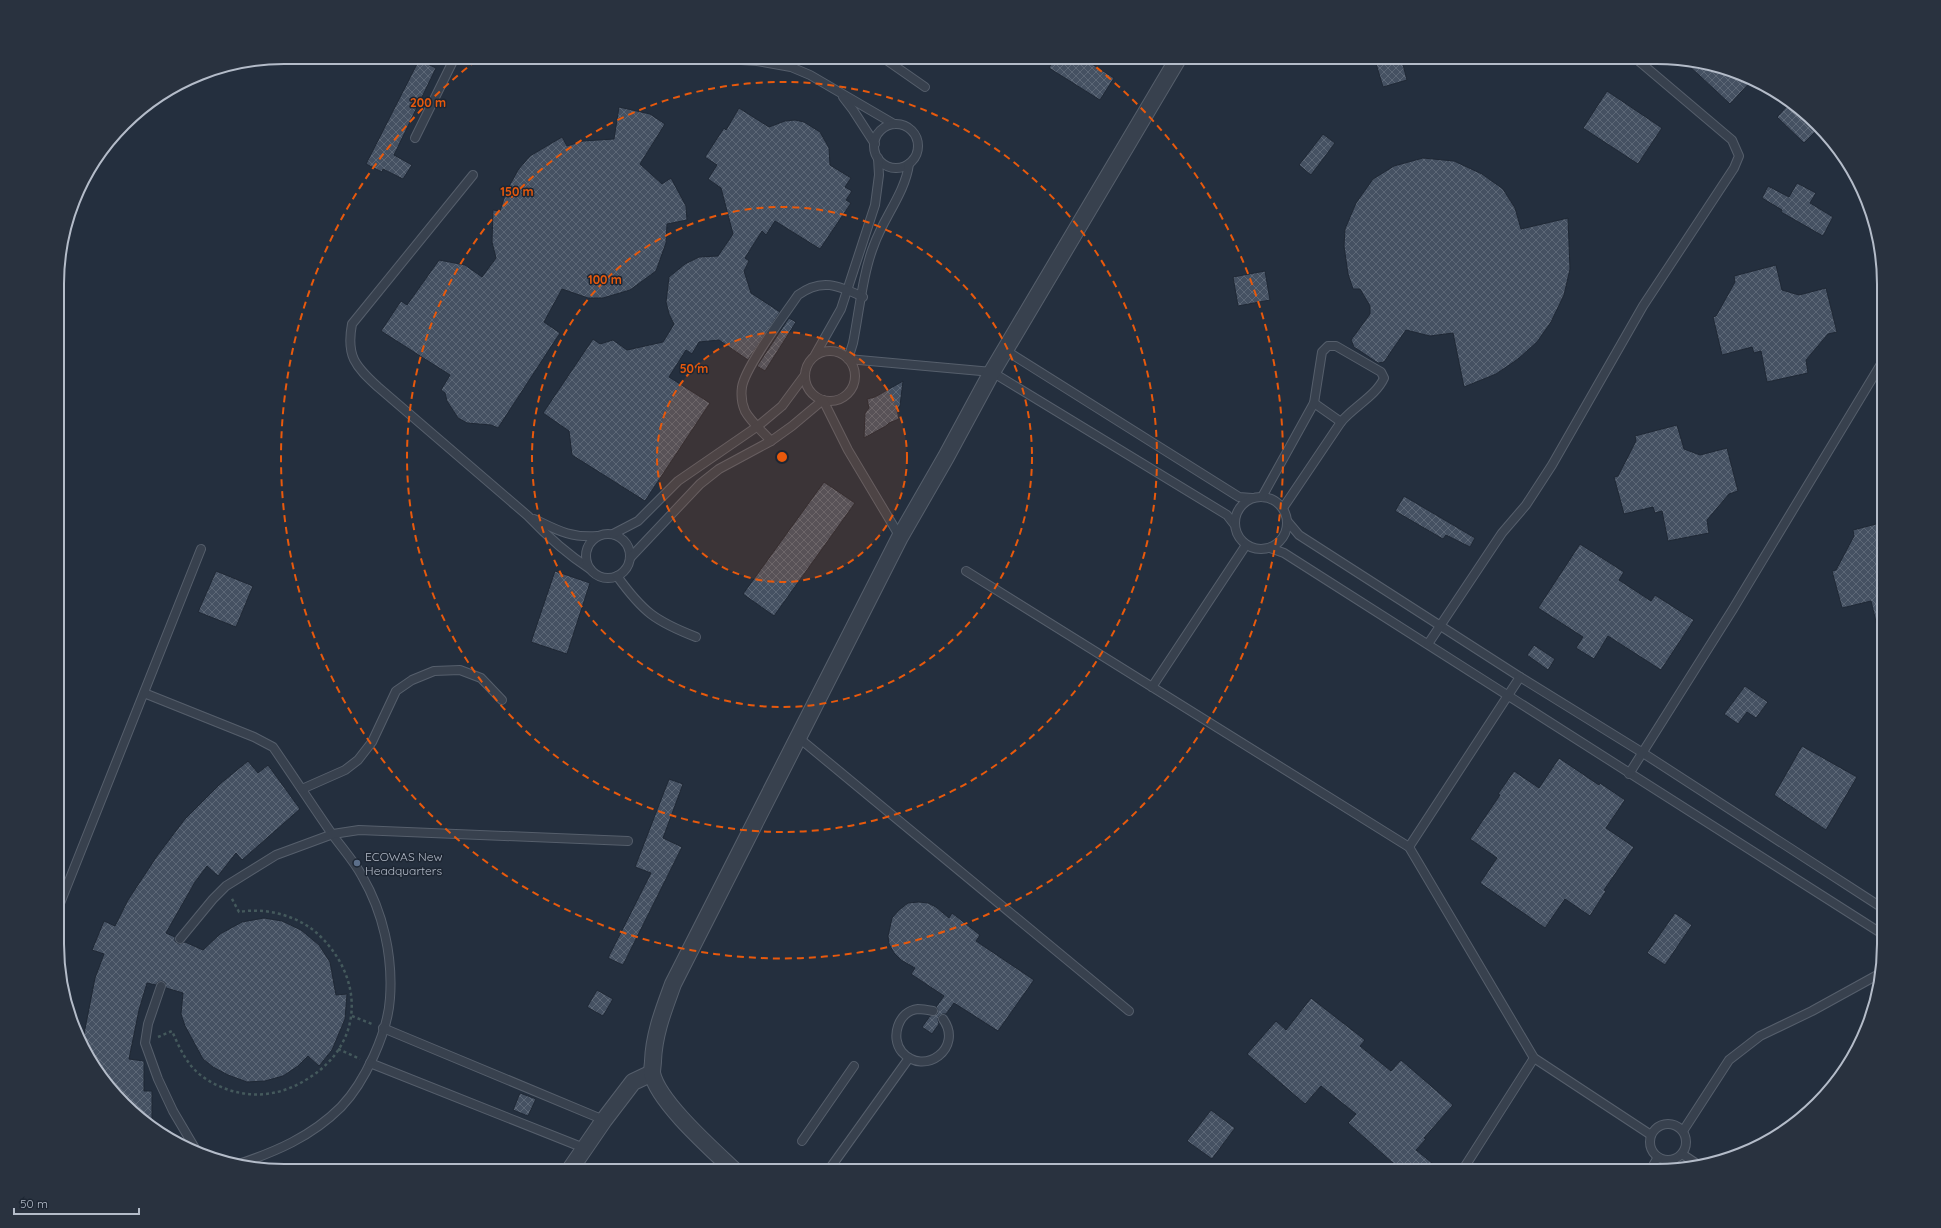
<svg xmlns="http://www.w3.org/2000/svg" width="1941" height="1228" font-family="Quicksand,sans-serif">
<defs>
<pattern id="building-cross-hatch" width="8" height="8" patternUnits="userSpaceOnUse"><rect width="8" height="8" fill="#455162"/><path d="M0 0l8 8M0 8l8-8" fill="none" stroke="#5d6877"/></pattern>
</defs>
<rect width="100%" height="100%" fill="#242f3e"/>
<g fill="url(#building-cross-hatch)" stroke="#1f2835">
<polygon points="1056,57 1081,57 1114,78 1100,100 1049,68"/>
<polygon points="1374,57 1401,57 1407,80 1383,87"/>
<polygon points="419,60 436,68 394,155 412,165 403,179 383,169 382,172 366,164"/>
<polygon points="1685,62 1730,69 1752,80 1730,104"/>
<polygon points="1607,91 1662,128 1638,164 1583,128"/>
<polygon points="1790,103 1818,129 1804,143 1777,117"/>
<polygon points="619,107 650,114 665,124 640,164 662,184 671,178 686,206 687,220 667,224 666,243 656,271 630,290 603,298 588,298 562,289 544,322 560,333 498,428 491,425 467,423 458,418 447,401 445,393 441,390 450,375 381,331 401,301 407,305 439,260 465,265 482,277 496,258 492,242 493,210 500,211 506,192 518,170 530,156 562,137 567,146 583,141 614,139"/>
<polygon points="739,108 769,127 785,121 795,120 804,122 820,132 829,148 830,165 851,178 845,187 852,191 846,200 851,203 820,249 775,221 766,235 762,231 745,258 749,261 744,271 751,293 780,312 748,360 719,340 699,342 692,354 686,350 669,377 710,403 645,501 572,455 569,431 543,413 593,339 600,344 613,340 627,350 663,342 674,324 669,314 666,302 669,277 685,264 699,257 718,256 733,234 721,188 708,179 717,165 705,157 724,128 726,130"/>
<polygon points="1323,134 1335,143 1311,175 1299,165"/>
<polygon points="1423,158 1454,161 1482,174 1503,189 1515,208 1521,229 1568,218 1570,269 1564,295 1551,322 1537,342 1518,359 1496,374 1464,387 1453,333 1430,336 1406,330 1384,362 1378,363 1354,347 1351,340 1370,314 1370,306 1360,289 1353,289 1348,274 1344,246 1345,229 1356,203 1373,179 1394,166"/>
<polygon points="1797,183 1816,193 1810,203 1833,217 1823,236 1781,212 1782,210 1762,198 1768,186 1789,197"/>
<polygon points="1776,265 1782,290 1799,295 1826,288 1837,332 1828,334 1806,360 1808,373 1767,382 1761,351 1754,353 1752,347 1722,355 1713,317 1716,316 1735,282 1734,276"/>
<polygon points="1265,271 1270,300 1238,306 1233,277"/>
<polygon points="789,318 796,322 765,371 757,366"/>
<polygon points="903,381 900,406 897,410 899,419 889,423 886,426 864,438 865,413 869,408 867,399 875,397"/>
<polygon points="1677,425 1684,449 1700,455 1727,448 1738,491 1729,494 1707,520 1709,533 1668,541 1662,511 1655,513 1653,507 1624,514 1614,477 1618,476 1636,441 1635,436"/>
<polygon points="824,482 855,503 774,616 743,594"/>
<polygon points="1404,496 1475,538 1470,547 1446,535 1443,539 1395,511"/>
<polygon points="1884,522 1884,629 1878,630 1871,601 1842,608 1832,571 1836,570 1854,536 1853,530"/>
<polygon points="1580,544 1624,572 1619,580 1651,601 1655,595 1694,620 1661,670 1608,636 1594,659 1576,648 1583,637 1538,608"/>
<polygon points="216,571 253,586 236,627 198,612"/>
<polygon points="555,571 590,583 567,654 531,642"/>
<polygon points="1534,645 1555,659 1548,670 1527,655"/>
<polygon points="1745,686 1768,702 1756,718 1747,712 1738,724 1724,714"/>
<polygon points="1802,746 1857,777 1826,830 1774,795"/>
<polygon points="1559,758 1599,785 1600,783 1625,800 1606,828 1634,847 1604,890 1606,891 1590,916 1565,899 1545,928 1480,883 1497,858 1470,839 1500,795 1498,794 1514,771 1539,788"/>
<polygon points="248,761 258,773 268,765 300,809 242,860 236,853 218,876 207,866 195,882 166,933 175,937 175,941 179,944 185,942 203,950 220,934 242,922 264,918 282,921 301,930 319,945 330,962 336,995 347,994 345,1019 332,1050 319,1066 308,1056 298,1066 283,1076 265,1081 247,1082 228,1075 213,1067 203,1059 185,1026 181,1014 183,993 166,988 165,983 162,981 158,982 156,985 147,983 139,1010 129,1059 144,1061 144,1091 152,1091 152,1127 95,1070 82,1044 95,978 104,954 92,950 104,921 115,926 128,900 157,856 185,819 220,784"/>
<polygon points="669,779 683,784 663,838 682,847 623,965 608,958 651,873 635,867"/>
<polygon points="919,902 928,903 936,907 949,918 952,913 980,935 976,941 1034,980 998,1031 954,1003 946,1014 943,1014 939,1016 938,1019 939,1024 932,1034 922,1027 930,1016 937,1014 938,1010 936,1007 944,996 911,974 915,968 901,960 894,953 889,944 888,936 892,918 899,910 908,903"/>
<polygon points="1675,913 1692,925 1665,965 1647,953"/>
<polygon points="597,990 613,999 603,1016 587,1007"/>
<polygon points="1311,998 1365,1040 1360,1046 1391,1071 1401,1060 1453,1105 1424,1138 1426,1139 1416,1150 1442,1171 1402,1171 1348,1123 1356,1114 1321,1086 1305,1104 1247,1054 1276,1021 1286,1030"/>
<polygon points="520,1093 536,1099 528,1116 513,1110"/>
<polygon points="1211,1110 1235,1128 1212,1159 1187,1141"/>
</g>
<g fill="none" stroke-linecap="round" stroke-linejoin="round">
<g stroke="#565f6c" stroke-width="10">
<g id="service">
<polyline points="693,57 757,61 791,67 810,75 894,124"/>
<polyline points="882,57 925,87"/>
<polyline points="843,97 853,110 875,144"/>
<circle cx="896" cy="146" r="22"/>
<polyline points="415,138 455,57"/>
<path d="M909,164C905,193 884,217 874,245C863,272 859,313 853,343L848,359L992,372L1227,515L1234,524"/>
<path d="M473,175L352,324C346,356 355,366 378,387L528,516C547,536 567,554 590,569"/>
<polyline points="1005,350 1239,497 1252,498"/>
<circle cx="830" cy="376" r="25"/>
<polyline points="815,355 841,309 875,205 879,175 878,158"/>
<polyline points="1314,403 1341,422"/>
<path d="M771,441C763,432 751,422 745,411C742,404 741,394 742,387C745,367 785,314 798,295C821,278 838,285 863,297"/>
<circle cx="1261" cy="523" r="26"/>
<path d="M1262,497L1314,403L1322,352L1328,346H1336L1381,372L1384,378C1376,396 1353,407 1341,422L1283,508"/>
<path d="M534,519C557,530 570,538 597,536"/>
<polyline points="1288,522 1299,535 1520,677 1643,753 1884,909"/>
<circle cx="608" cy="556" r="22"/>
<polyline points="613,534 638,521 678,481 758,426 782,406 805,375"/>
<polyline points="1270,548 1284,553 1884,935"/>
<polyline points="630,558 700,484 719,469 771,441 792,426 823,400 848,450 900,537"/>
<polyline points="966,571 1409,847 1534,1058 1651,1135"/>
<path d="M617,576C643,612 655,621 696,637"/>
<polyline points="1428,644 1502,533 1526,505 1552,465 1643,306 1734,168 1739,156 1732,140 1634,57"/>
<polyline points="1152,687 1246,545"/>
<path d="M144,693L254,737L273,747C293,776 312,805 332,834C342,848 354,861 362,876C383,912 393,956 390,998C388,1032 365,1082 341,1107C311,1137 275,1152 236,1165"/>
<polyline points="799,738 1129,1011"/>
<polyline points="1629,774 1733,609 1884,359"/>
<polyline points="302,789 345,770 358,760 372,742 396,691 412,680 434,671 460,670 481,678 502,700"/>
<polyline points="1409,847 1520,677"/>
<polyline points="59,906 201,549"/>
<polyline points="180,939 213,899 226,886 276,855 333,834 359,830 628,841"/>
<polyline points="161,986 148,1024 145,1043 158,1079 173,1111 196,1150"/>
<path d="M933,1011C928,1010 923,1009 918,1009C898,1011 890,1038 902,1052C924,1077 964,1048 943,1019"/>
<polyline points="383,1028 604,1120"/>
<polyline points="370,1063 584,1148"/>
<circle cx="1668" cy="1142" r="18"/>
<polyline points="1683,1131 1729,1060 1760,1036 1812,1011 1881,973"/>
<polyline points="802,1141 854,1066"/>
<polyline points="1682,1154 1700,1166"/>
<polyline points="828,1171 909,1058"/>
<polyline points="1462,1171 1534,1058"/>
<polyline points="1650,1171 1658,1157"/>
</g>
</g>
<g stroke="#565f6c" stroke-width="18">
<g id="minor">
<polyline points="569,1171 604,1120 633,1082 652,1073"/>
<path d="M735,1171C713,1150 658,1102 652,1073C652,1069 653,1064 653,1061C654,1033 664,1009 673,984L900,537L946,457L992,372L1179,57"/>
</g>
</g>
<g stroke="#44595c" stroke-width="2.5" stroke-dasharray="3 3" stroke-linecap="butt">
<polyline points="352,1016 372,1024"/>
<path d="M158,1037L172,1031C177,1042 182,1054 189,1063C198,1076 214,1085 229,1090C258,1099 284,1094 309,1078C364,1043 364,979 320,936C300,916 266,907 239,912L231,897"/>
<polyline points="338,1049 360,1059"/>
</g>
<use href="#service" stroke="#38414e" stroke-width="8"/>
<use href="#minor" stroke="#38414e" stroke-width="16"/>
</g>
<circle cx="782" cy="457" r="125" fill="#e8590c" fill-opacity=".12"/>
<g fill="none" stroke="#e8590c" stroke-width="2" stroke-dasharray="7 5">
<circle cx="782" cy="457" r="125"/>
<circle cx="782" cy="457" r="250"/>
<circle cx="782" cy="457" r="375"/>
<path d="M1087 60A501 501 0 1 1 477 60"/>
</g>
<circle fill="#5c6f8a" stroke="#1d2633" stroke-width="1.5" cx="357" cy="863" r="4"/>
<g text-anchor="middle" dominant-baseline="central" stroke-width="3" stroke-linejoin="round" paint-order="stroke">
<g font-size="12" fill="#b4bcc9" stroke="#1d2633" text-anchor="start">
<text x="365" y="856">ECOWAS New<tspan x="365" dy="14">Headquarters</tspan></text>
</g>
</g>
<path d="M0 0H1941V1228H0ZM284 64H1657A220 220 0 0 1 1877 284V944A220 220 0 0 1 1657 1164H284A220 220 0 0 1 64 944V284A220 220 0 0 1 284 64Z" fill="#29323f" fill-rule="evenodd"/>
<path fill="none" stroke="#b4bcc9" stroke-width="2" d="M284 64H1657A220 220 0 0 1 1877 284V944A220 220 0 0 1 1657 1164H284A220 220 0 0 1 64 944V284A220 220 0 0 1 284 64Z"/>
<circle cx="782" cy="457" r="6" fill="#e8590c" stroke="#1d2633" stroke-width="2"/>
<g font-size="12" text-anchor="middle" font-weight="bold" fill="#e8590c" stroke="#1d2633" stroke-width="3" stroke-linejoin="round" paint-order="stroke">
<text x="428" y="107">200 m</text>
<text x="517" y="196">150 m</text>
<text x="605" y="284">100 m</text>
<text x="694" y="373">50 m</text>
</g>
<path d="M14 1208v6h125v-6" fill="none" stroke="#b4bcc9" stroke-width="2"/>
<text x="20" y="1208" font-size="12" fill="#b4bcc9" stroke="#1d2633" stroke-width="3" paint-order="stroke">50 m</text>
</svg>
